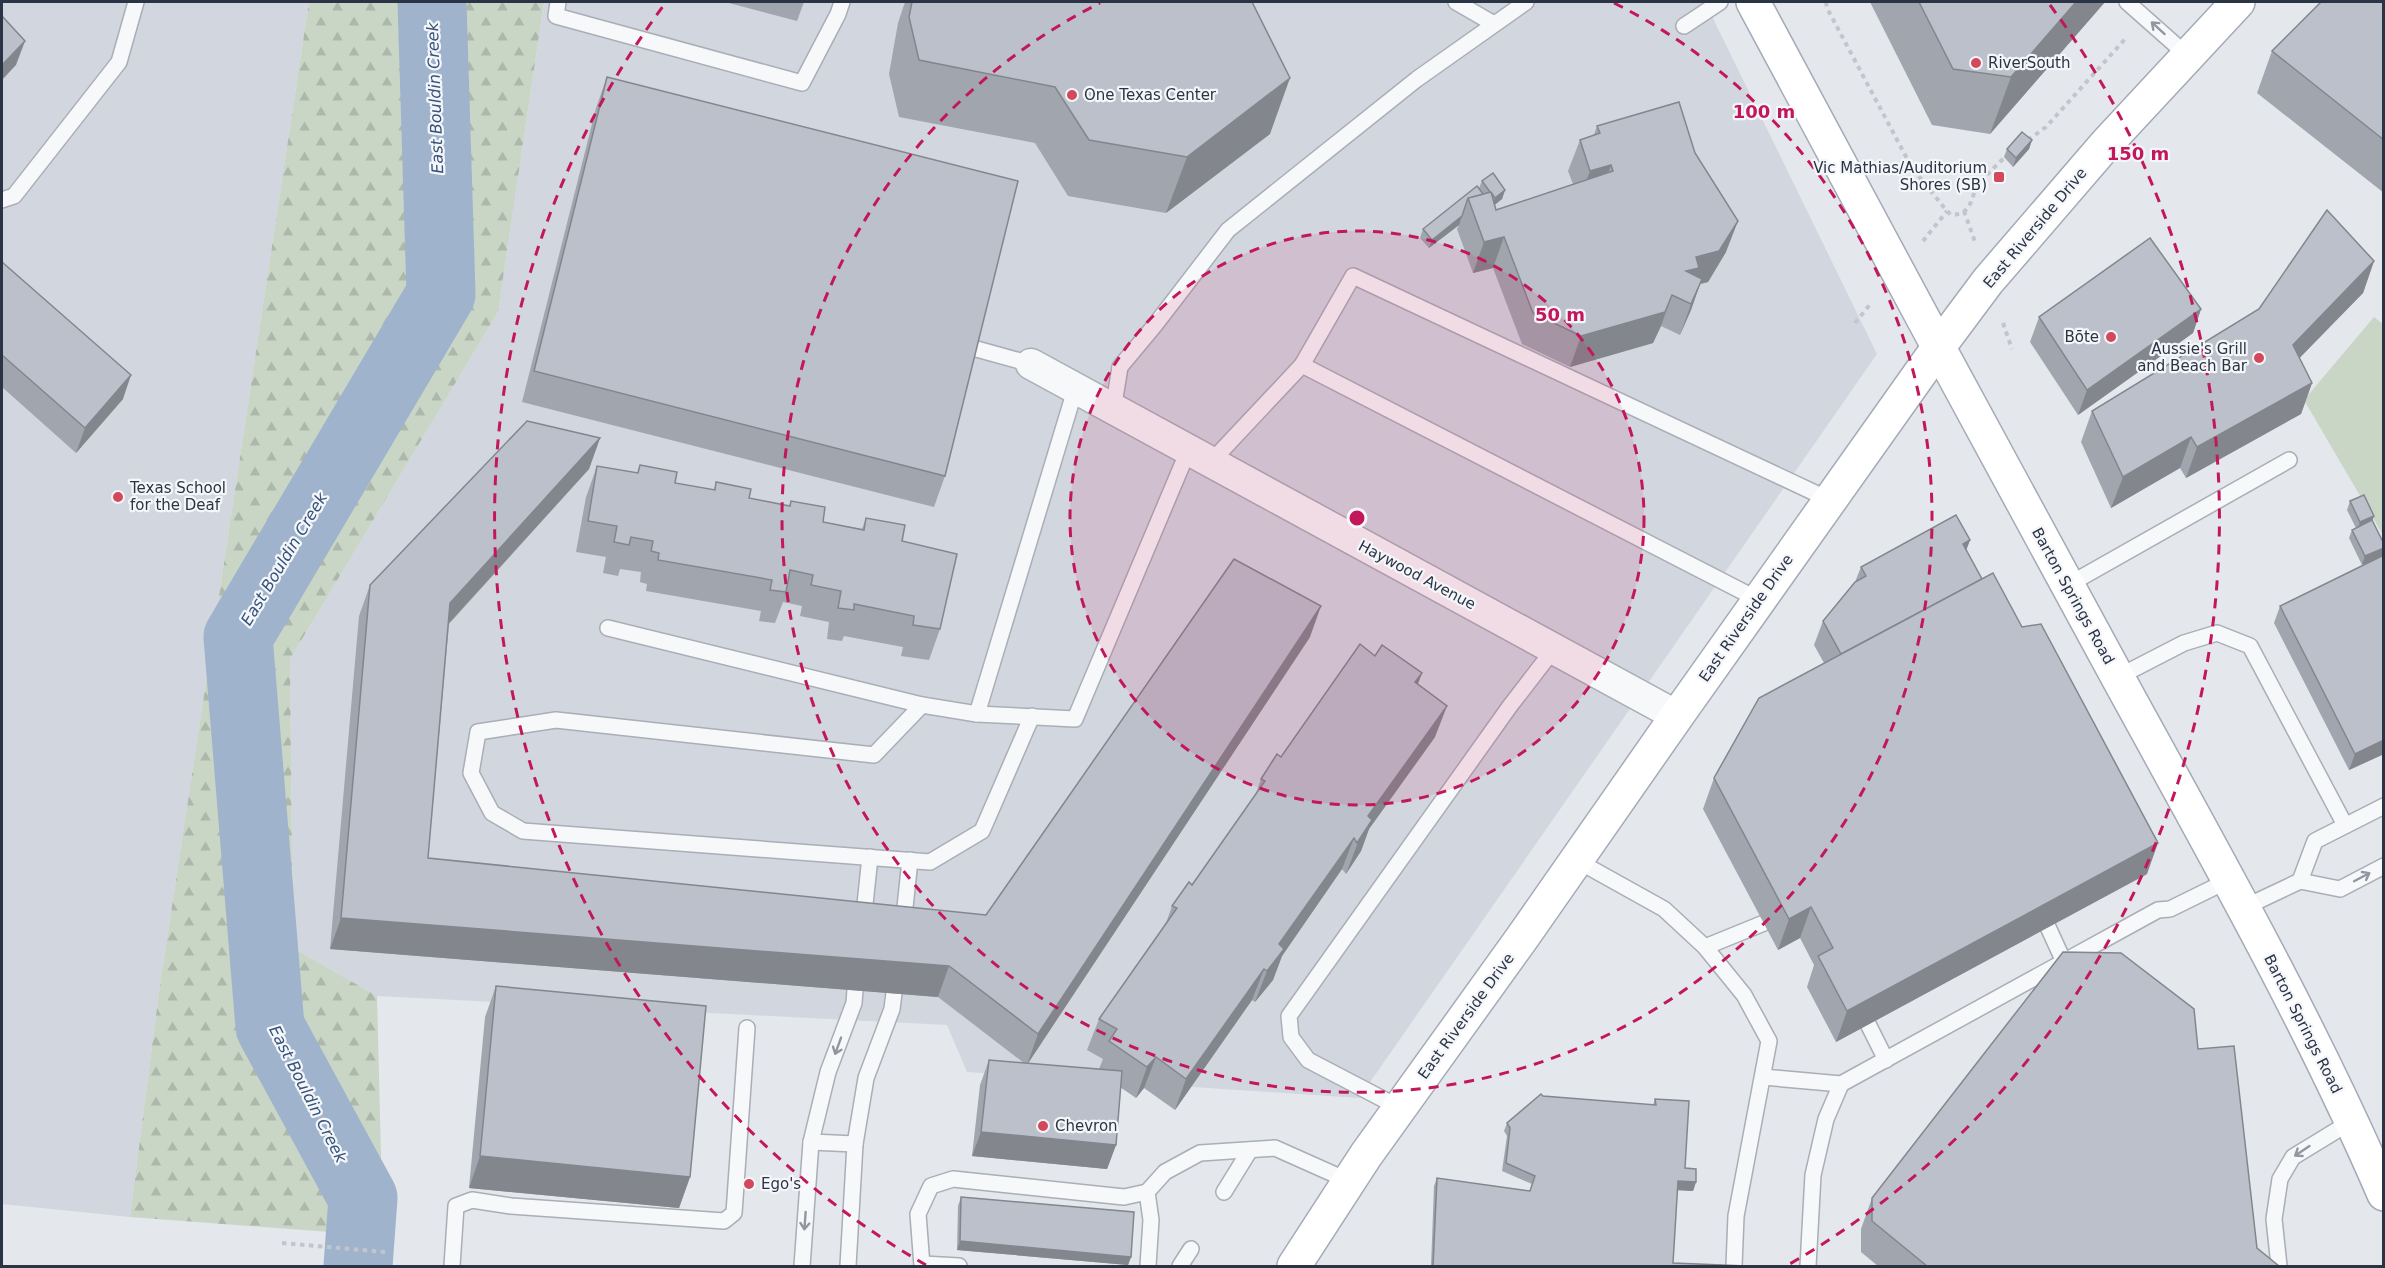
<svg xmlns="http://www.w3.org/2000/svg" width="2385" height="1268" font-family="'DejaVu Sans',sans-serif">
<defs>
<pattern id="forest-firs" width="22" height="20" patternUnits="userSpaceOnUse" patternTransform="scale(1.5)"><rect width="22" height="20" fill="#c9d6c5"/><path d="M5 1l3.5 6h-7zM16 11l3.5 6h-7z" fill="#adb8ab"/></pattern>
</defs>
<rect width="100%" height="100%" fill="#e4e7ec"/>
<g fill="#d2d6de">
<polygon points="2,2 309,2 159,992 130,1217 2,1204"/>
<polygon points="544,2 1705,2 1877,354 1359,1098 967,1072 947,1025 377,996 293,948 290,659 498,312"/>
</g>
<polygon fill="#c9d6c5" points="2374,317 2383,324 2383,535 2304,400"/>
<polygon fill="url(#forest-firs)" points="309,2 544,2 498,312 290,659 293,948 377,996 383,1236 130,1217 159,992"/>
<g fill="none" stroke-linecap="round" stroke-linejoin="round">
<polyline stroke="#9fb4cc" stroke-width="69" points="358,1266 363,1198 270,1027 238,637 441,294 432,2"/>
<g stroke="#a9aeb7" stroke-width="18">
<g id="service">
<polyline points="558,2 556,16 802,83 838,14 842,2"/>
<polyline points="1456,2 1494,24"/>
<polyline points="2127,2 2188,56"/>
<polyline points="1684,26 1720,2"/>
<polyline points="2,200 14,196 119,62 136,2"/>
<polyline points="973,348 1031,364"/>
<polyline points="1113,410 1120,367 1155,325 1228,230 1417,79 1526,2"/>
<polyline points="1210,463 1302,365"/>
<polyline points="2068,585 2289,460"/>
<polyline points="1759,600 1302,365 1353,276 1830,500"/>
<polyline points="608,628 922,705 977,714 1075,719 1188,451"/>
<polyline points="2118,677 2184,643 2217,633 2250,646 2345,825"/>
<polyline points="922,705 874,755 556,720 478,732 471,773 492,813 523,831 930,862 982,831 1032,716"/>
<polyline points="977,714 1075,390"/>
<polyline points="1576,860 1664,909 1705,947 1744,995 1769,1041 1736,1216 1734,1266"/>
<polyline points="2300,881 2315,841 2384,806"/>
<polyline points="2243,908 2300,881 2340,889 2384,866"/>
<polyline points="863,923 870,857"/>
<polyline points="903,926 910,860"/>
<polyline points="2048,927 2064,962"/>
<polyline points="1705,947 1764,923"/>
<polyline points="1868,1024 1886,1060"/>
<polyline points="1763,1077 1841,1084"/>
<polyline points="1400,1108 1308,1060 1291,1037 1289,1016 1510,706 1554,649"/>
<polyline points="811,1142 855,1144"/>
<polyline points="1147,1192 1151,1220 1148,1266"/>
<polyline points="1224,1192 1250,1150"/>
<polyline points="923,1264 959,1266"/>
<polyline points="452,1266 456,1206 472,1200 511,1206 724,1221 734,1213 747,1028"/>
<polyline points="802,1266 811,1142 828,1072 854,1003 855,990"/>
<polyline points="848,1266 855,1144 866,1078 892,1009 894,993"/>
<polyline points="922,1266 918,1214 931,1186 953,1179 1124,1197 1147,1192 1165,1172 1200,1153 1275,1148 1349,1181"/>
<polyline points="1180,1266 1191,1249"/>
<polyline points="1808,1266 1813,1175 1826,1119 1841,1084 2158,910 2170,909 2229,880"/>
<polyline points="2279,1266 2274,1219 2280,1179 2293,1157 2352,1121"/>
</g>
</g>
<g stroke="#a9aeb7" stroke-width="33">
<polyline id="minor" points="1031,364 1677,716"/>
</g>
<g stroke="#a3abb8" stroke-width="36">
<g id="primary">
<path d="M1753,2C1873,227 1995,452 2117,676C2210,846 2307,1016 2384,1194"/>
<polyline points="1294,1266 1366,1155 1522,938 1677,716 1938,348 1988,281 2106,144 2238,2"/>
</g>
</g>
<g stroke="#c2c5cb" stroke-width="4" stroke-dasharray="4.5 4.5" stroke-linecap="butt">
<path d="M1826,2L1827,8L1912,168L1947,211L1951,215C1975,214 1969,196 1980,182C1988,173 1998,164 2007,155"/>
<polyline points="2028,140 2046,127 2126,38"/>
<polyline points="1964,211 1975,242"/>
<polyline points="1923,241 1947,211"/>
<polyline points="1855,323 1872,302"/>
<polyline points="2003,323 2012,349"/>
<polyline points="282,1243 385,1252"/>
</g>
<use href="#service" stroke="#f7f8fa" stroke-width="15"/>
<use href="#minor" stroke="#f7f8fa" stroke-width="30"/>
<use href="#primary" stroke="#fff" stroke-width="33"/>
</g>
<g fill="#a1a5ae">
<polygon points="725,2 804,2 797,21"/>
<polygon points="905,2 1252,2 1270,134 1166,213 1068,196 1035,143 899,117 889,74 898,23"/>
<polygon points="1870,2 2105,2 1990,134 1932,125"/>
<polygon points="2384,2 2384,193 2257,93 2272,51"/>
<polygon points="607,77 945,476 934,507 522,402 596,108"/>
<polygon points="1597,126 1726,252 1708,282 1700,284 1691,310 1680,335 1661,326 1653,343 1570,367 1522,344 1493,268 1473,273 1457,229 1459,225 1429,248 1420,238 1423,229 1479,188 1482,181 1505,190 1502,199 1494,205 1496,210 1573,184 1568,171 1580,140 1594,135"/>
<polygon points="2032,140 2029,149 2013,167 2004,157 2007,149"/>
<polygon points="2374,261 2363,293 2299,358 2312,383 2301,414 2186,478 2180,468 2111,508 2081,442 2092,411"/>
<polygon points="2,262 123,399 76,453 2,387"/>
<polygon points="2201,309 2193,333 2078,415 2030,342 2039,317"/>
<polygon points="600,438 589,469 449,624 428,858 986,915 1310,637 1027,1064 1099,1069 1103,1059 1087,1050 1099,1019 1166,923 1172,906 1192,885 1255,796 1261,779 1375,656 1422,673 1418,684 1435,737 1369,829 1361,851 1346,874 1342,869 1282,956 1273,980 1255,1002 1252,1000 1175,1110 1144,1088 1136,1098 1120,1087 1116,1145 1107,1169 972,1156 980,1085 989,1060 1024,1063 938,997 330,949 359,616 370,585"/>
<polygon points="640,465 675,483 714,490 716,482 749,498 789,506 791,501 823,522 862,529 866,518 902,541 940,629 929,660 901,656 903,647 844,636 842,641 827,639 829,622 800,616 802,606 783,602 775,623 759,621 761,611 646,591 647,584 640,582 641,572 620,569 618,576 603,573 606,557 576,552 586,497 597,466 637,473"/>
<polygon points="2350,501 2372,520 2382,556 2384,754 2349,770 2274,623 2280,606 2382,556 2362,565 2349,538 2352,530 2356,528 2347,510"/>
<polygon points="1970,540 1966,550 2147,874 1836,1042 1807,987 1814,965 1800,938 1778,950 1703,809 1714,778 1824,663 1814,645 1823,621 1855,582 1861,567"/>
<polygon points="496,986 690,1177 679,1208 469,1188 485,1017"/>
<polygon points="2198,1049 2257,1248 2279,1266 1878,1266 1861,1252 1861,1229 1872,1198"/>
<polygon points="1543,1096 1653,1105 1655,1099 1685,1168 1696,1182 1693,1191 1677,1190 1673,1263 1747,1266 1431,1266 1434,1186 1437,1178 1530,1191 1532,1184 1502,1171 1507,1136 1504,1131 1507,1123"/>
<polygon points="961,1197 1131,1257 1128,1265 957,1250 958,1206"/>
</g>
<g fill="#83868d">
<polygon points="2076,2 2105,2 1990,134 2011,77"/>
<polygon points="25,41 16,65 2,80 2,65"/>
<polygon points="1290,78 1270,134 1166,213 1187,157"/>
<polygon points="2032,140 2029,149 2013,167 2016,158"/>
<polygon points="1611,165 1600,196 1578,202 1590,171"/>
<polygon points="1505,190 1502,199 1492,207 1495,198"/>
<polygon points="1462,216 1459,225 1429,248 1432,240"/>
<polygon points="1738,221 1726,252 1708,282 1700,284 1691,310 1680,335 1691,304 1686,271 1696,257"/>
<polygon points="1504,237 1493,268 1473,273 1484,242"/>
<polygon points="2374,261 2363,293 2282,376 2293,345"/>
<polygon points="1672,295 1661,326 1653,343 1570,367 1581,336"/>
<polygon points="2201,309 2193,333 2078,415 2087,390"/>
<polygon points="131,375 123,399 76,453 85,428"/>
<polygon points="2312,383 2301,414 2186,478 2197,447"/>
<polygon points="2191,437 2180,468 2111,508 2123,477"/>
<polygon points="600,438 589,469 439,634 450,603"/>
<polygon points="2374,516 2371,525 2357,531 2360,522"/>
<polygon points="1970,540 1961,564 1963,544"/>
<polygon points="2384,548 2382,556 2362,565 2365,556"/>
<polygon points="1321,606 1310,637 1027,1065 1038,1034"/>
<polygon points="1422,673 1410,704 1415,682"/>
<polygon points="1447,706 1435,737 1369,829 1361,851 1346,874 1368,816"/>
<polygon points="2384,740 2384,754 2349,770 2355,754"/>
<polygon points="1354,838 1342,869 1282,956 1273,980 1255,1002 1267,971 1279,944"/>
<polygon points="2158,843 2147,874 1836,1042 1847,1011"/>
<polygon points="1811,907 1800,938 1778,950 1789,919"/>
<polygon points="341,918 949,966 938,997 330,949"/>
<polygon points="1264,969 1252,1000 1175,1110 1186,1079"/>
<polygon points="1156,1057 1144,1088 1136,1098 1147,1067"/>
<polygon points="981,1132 1116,1145 1107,1169 972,1156"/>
<polygon points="480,1156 690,1177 679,1208 469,1188"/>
<polygon points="1678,1181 1696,1182 1693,1191 1675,1190"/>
<polygon points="960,1241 1131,1257 1128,1265 957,1250"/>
</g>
<g fill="#bbc0ca" stroke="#83868d" stroke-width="1.5">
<polygon points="912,2 1252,2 1290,78 1187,157 1089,140 1055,87 919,60 909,17"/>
<polygon points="1919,2 2076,2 2011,77 1953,69"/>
<polygon points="2321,2 2384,2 2384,140 2272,51"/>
<polygon points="2,16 25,41 2,65"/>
<polygon points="607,77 1018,181 945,476 534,371"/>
<polygon points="1679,102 1695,153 1738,221 1719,251 1696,257 1699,268 1686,271 1702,279 1691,304 1672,295 1665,312 1581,336 1533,313 1504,237 1484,242 1468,198 1491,192 1496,210 1613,171 1611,165 1590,171 1580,140 1600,133 1597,126"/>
<polygon points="2022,132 2032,140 2016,158 2007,149"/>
<polygon points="1493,173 1505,190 1495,198 1491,192 1490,192 1482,181"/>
<polygon points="1477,186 1483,194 1468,198 1462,216 1432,240 1423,229"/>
<polygon points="2327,210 2374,261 2293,345 2312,383 2197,447 2191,437 2123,477 2092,411 2259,309"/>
<polygon points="2150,238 2201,309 2087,390 2039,317"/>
<polygon points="2,262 131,375 85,428 2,355"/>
<polygon points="527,421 600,438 450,603 428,858 986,915 1234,559 1321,606 1038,1034 949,966 341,918 370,585"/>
<polygon points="640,465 677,472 675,483 715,490 716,482 751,489 749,498 790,506 791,501 825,507 823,522 864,530 866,518 905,525 902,541 957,554 940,629 913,625 914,616 854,604 854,610 838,608 841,591 811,585 813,575 790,570 786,592 770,590 772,580 658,560 659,553 651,551 653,541 631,537 629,545 614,542 617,526 588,521 597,466 638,473"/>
<polygon points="2364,495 2374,516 2360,522 2350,501"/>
<polygon points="1956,515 1970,540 1963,544 1982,579 1841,654 1823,621 1855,582 1866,576 1861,567"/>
<polygon points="2372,520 2384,544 2384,548 2365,556 2352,530"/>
<polygon points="2384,555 2384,740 2355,754 2280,606"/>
<polygon points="1993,573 2022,627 2041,624 2158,843 1847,1011 1818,956 1833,948 1811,907 1789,919 1714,778 1759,698"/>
<polygon points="1360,644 1375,656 1382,645 1422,673 1415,682 1447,706 1368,816 1372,820 1357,843 1354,838 1279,944 1284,949 1267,971 1264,969 1186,1079 1156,1057 1147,1067 1109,1041 1117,1029 1099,1019 1177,908 1172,906 1189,882 1192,885 1265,781 1261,779 1277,754 1281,757"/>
<polygon points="2063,952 2121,953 2194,1009 2198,1049 2234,1046 2257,1248 2279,1266 1927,1266 1872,1221 1872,1198"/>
<polygon points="496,986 706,1006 690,1177 480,1156"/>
<polygon points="989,1060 1122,1071 1116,1145 981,1132"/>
<polygon points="1541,1094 1543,1096 1656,1105 1655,1099 1689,1101 1685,1168 1696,1169 1696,1182 1678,1181 1673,1263 1747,1266 1433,1266 1437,1178 1530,1191 1535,1176 1506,1163 1510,1128 1507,1123"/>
<polygon points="961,1197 1134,1212 1131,1257 960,1241"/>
</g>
<defs><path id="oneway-shaft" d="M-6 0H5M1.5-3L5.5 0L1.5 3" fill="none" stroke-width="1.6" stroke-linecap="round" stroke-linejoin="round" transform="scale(1.5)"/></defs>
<g stroke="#9196a0">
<use href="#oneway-shaft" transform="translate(2158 28) rotate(-138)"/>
<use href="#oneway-shaft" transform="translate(2362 877) rotate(-28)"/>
<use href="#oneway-shaft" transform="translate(838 1046) rotate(110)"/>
<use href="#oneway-shaft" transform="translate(2302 1151) rotate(146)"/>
<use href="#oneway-shaft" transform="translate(805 1221) rotate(94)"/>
</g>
<circle cx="1357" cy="518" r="287" fill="#c2185b" fill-opacity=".12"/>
<g fill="none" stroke="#c2185b" stroke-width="3" stroke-dasharray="10 8">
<circle cx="1357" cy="518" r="287"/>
<path d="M1614 3A575 575 0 1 1 1100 3"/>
<path d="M926 1265A862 862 0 0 1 664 5M2050 5A862 862 0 0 1 1788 1265"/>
</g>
<g fill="#d1495b" stroke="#f4f6f9" stroke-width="2">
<circle cx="1976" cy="63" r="6"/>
<circle cx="1072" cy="95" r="6"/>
<rect x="1993" y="171" width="12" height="12" rx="3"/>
<circle cx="2111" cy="337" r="6"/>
<circle cx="2259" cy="358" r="6"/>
<circle cx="118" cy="497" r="6"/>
<circle cx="1043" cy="1126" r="6"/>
<circle cx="749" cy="1184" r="6"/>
</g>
<g text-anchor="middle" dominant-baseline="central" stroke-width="4.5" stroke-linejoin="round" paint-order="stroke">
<g font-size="15" fill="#2b3445" stroke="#f4f6f9" text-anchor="start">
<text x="1988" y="63">RiverSouth</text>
<text x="1084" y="95">One Texas Center</text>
<text x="1987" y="168" text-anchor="end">Vic Mathias/Auditorium<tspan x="1987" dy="17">Shores (SB)</tspan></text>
<text x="2099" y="337" text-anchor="end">Bōte</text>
<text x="2247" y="349" text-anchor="end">Aussie's Grill<tspan x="2247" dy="17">and Beach Bar</tspan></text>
<text x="130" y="488">Texas School<tspan x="130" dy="17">for the Deaf</tspan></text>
<text x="1055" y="1126">Chevron</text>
<text x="761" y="1184">Ego's</text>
</g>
<g font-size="15" fill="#2b3445" stroke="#f4f6f9">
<text transform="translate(2035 228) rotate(-50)">East Riverside Drive</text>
<text transform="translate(1417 575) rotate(28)">Haywood Avenue</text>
<text transform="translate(2073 596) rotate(61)">Barton Springs Road</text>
<text transform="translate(1746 618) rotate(-55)">East Riverside Drive</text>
<text transform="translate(1466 1016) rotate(-54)">East Riverside Drive</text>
<text transform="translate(2303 1024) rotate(63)">Barton Springs Road</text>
</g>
<g font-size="16" font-style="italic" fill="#34527a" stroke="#f4f6f9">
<text transform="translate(435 98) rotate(-92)">East Bouldin Creek</text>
<text transform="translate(284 559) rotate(-59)">East Bouldin Creek</text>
<text transform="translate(308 1094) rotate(63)">East Bouldin Creek</text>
</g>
</g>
<circle cx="1357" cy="518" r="9" fill="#c2185b" stroke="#f4f6f9" stroke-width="3"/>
<g font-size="18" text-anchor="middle" font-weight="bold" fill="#c2185b" stroke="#f4f6f9" stroke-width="4.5" stroke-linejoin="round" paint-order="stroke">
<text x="1764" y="118">100 m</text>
<text x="2138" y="160">150 m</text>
<text x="1560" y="321">50 m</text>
</g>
<rect width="2385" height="1268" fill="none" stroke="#2b3445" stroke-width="6"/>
</svg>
